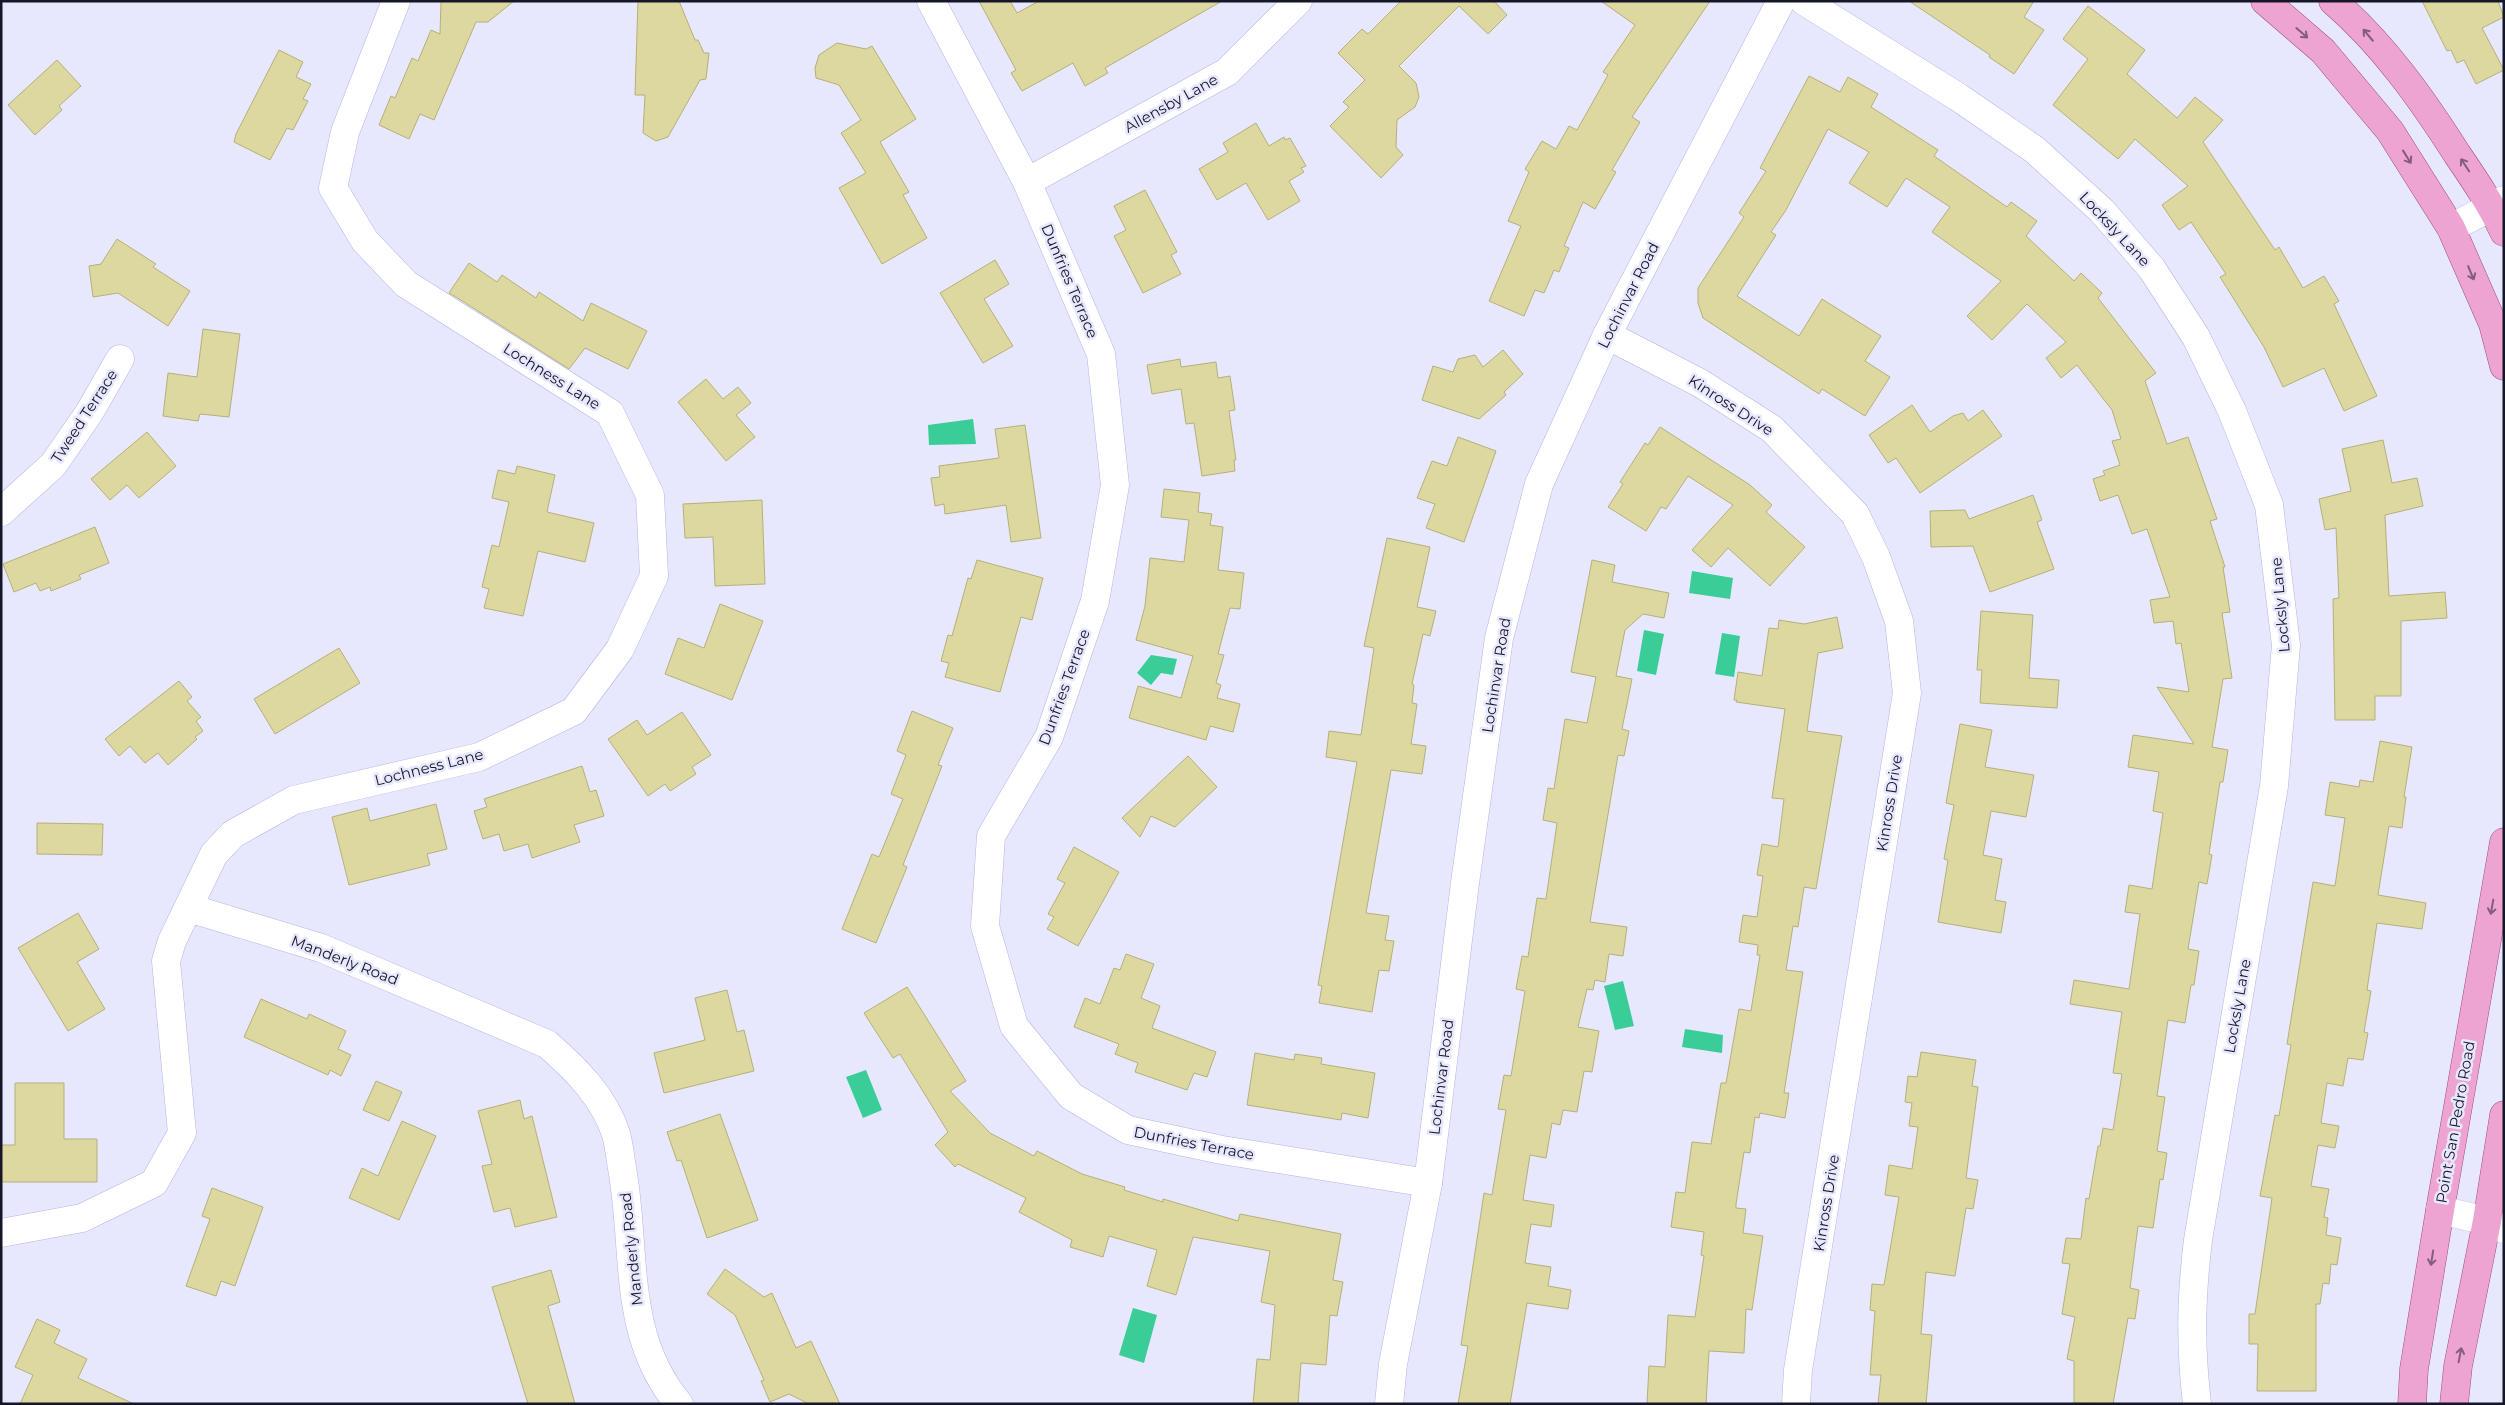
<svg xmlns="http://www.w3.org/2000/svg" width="2505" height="1405" font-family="Montserrat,sans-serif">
<rect width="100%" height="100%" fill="#e7e8fe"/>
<g fill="#3acd97">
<polygon points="973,419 976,444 929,445 928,425"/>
<polygon points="1692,571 1733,578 1730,599 1689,593"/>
<polygon points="1644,630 1664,634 1656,675 1637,671"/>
<polygon points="1722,633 1740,636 1734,677 1715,674"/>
<polygon points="1151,655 1177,659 1173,675 1161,673 1151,685 1137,673"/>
<polygon points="1623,981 1634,1026 1615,1030 1604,986"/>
<polygon points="1685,1029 1723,1035 1722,1053 1682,1047"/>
<polygon points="866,1070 882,1110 863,1118 846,1077"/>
<polygon points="1133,1308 1157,1315 1144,1363 1119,1355"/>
</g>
<g fill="#ddd8a0" stroke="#b5b07a">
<polygon points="441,1 514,1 488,22 476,22 434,120 420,114 409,139 379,125 391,96 395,98 412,58 418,61 431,30 440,34"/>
<polygon points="638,1 679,1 695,40 698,40 704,53 709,53 706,79 700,80 668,137 656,141 643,133 645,95 635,95"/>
<polygon points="979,1 1010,1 1017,13 1039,1 1222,1 1105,68 1108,73 1085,86 1073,63 1022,91 1011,73 1016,70"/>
<polygon points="1401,1 1494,1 1507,15 1488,34 1459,6 1399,66 1416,83 1419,97 1415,107 1397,120 1396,147 1403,155 1381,178 1330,126 1349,107 1343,102 1365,80 1338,53 1362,29 1368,34"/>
<polygon points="1601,1 1710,1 1632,117 1640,122 1612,170 1616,172 1595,209 1583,202 1564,246 1569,248 1559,272 1554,270 1544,293 1535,290 1524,316 1489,301 1521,226 1508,221 1529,172 1525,169 1542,141 1556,149 1569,126 1577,130 1608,75 1603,72 1635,25"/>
<polygon points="1909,1 2034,1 2024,17 2044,30 2014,74 1989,57 1990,55"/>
<polygon points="2422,1 2498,1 2504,17 2482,28 2504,70 2476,84 2464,60 2457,63 2451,50 2447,51"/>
<polygon points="2088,6 2145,50 2127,74 2177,118 2195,97 2223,120 2203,142 2275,250 2279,247 2303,288 2324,276 2339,301 2334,304 2377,396 2344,411 2324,368 2283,387 2264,347 2220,277 2226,274 2191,222 2179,230 2162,205 2188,186 2135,139 2118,159 2053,105 2088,59 2063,39"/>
<polygon points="837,43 866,49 872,46 916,119 880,142 909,192 903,195 927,238 882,264 839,188 866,173 841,133 861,120 839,85 816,78 815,68 819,55"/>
<polygon points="279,50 303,62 296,77 311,84 303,99 308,101 293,130 287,128 270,160 234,142 236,134"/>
<polygon points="57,60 81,86 59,106 62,110 35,135 8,105"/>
<polygon points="1809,76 1840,92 1848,77 1878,94 1871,107 1938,150 1934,156 2007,207 2011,202 2037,221 2026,236 2074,281 2081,273 2102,293 2098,298 2156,373 2145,381 2167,444 2188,437 2217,519 2210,521 2225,567 2223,567 2230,612 2222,613 2232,678 2223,679 2212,747 2228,750 2223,782 2220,782 2209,854 2212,855 2207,884 2199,882 2188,949 2199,951 2194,985 2191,985 2185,1023 2168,1020 2157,1096 2165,1097 2157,1151 2167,1153 2163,1180 2160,1179 2153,1228 2138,1226 2130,1288 2139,1290 2135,1319 2128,1318 2113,1404 2074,1403 2074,1361 2067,1359 2075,1317 2062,1314 2070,1264 2062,1263 2066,1238 2081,1239 2086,1198 2089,1199 2098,1146 2100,1146 2103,1128 2113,1130 2122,1074 2113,1073 2122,1012 2070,1004 2074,980 2129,989 2140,914 2125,912 2129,885 2152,889 2163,813 2153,811 2159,772 2128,767 2133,735 2194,744 2157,687 2189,692 2181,643 2176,644 2173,621 2154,623 2150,600 2170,597 2147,529 2132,534 2118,495 2100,501 2093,479 2105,475 2103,471 2120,465 2112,441 2121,439 2112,410 2077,365 2061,378 2046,358 2066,342 2027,304 1992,340 1967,316 2001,281 1932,232 1950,207 1906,178 1887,207 1849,183 1869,152 1828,129 1786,210 1771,232 1776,235 1737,296 1799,336 1822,299 1881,336 1865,361 1890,377 1865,416 1822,389 1819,394 1703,318 1698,303 1698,288 1744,217 1739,213 1766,171 1760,168"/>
<polygon points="1256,123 1269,146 1284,137 1285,140 1290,138 1306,166 1301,168 1304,172 1289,181 1300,201 1268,220 1246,183 1217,200 1199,169 1228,152 1223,143"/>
<polygon points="1145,190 1177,252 1171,255 1181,274 1143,293 1114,236 1126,230 1114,206"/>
<polygon points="117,239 156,264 153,267 190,291 168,326 118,293 93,297 89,266 101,264"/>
<polygon points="995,260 1009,284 984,299 1013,346 983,363 940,293"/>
<polygon points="469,263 497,282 502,275 536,298 539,292 583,321 591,303 647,331 628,369 585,348 569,369 456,297 449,293"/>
<polygon points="203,329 240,334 229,417 200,414 198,421 163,416 168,373 197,377"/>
<polygon points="1503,350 1523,374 1504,392 1506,395 1479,419 1422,400 1433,366 1453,372 1458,359 1475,355 1483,367"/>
<polygon points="1180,359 1181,367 1216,362 1218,378 1230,376 1235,410 1229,411 1236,460 1234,460 1235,471 1202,476 1194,423 1186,424 1181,389 1152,394 1147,365"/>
<polygon points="706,379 723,399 738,387 751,403 736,415 755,437 726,461 678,402"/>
<polygon points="1912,405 1930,432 1953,416 1963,413 1968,421 1983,410 2002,436 1920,493 1896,458 1888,463 1869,435"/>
<polygon points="1025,425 1041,538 1011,542 1006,505 945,514 944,504 935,506 931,478 940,477 939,466 999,458 995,429"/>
<polygon points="1660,427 1750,485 1772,505 1766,512 1805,547 1770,586 1728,548 1711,567 1692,550 1733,505 1688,476 1666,509 1661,507 1646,531 1608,507 1623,484 1620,482 1645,443 1648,445"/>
<polygon points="147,432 176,466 139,498 127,485 110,500 91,479"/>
<polygon points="1458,437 1496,451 1464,542 1426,528 1435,504 1417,498 1432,461 1447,466"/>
<polygon points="2383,440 2392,483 2417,478 2423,506 2385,515 2389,596 2445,592 2447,618 2401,621 2401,696 2375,696 2375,720 2335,720 2333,599 2339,598 2336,528 2325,530 2319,499 2351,491 2342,449"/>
<polygon points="517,466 555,475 547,512 594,523 585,562 538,551 523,616 484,608 489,589 482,587 492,545 499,547 509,502 492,498 498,470 515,474"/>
<polygon points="1164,489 1200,493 1198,512 1212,514 1210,525 1223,527 1218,570 1244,573 1240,609 1230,608 1218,654 1224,655 1216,683 1221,685 1217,698 1240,704 1233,732 1210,726 1206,740 1129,718 1138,686 1181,698 1193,656 1136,640 1145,606 1150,558 1184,562 1189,520 1161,517"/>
<polygon points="2033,495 2042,520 2037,522 2054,569 1990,592 1973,546 1931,547 1930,511 1965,510 1969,519"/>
<polygon points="762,500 765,584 715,586 713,537 685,538 683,504"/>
<polygon points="95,527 109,563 79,575 81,579 51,591 50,587 40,591 36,583 14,592 3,564"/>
<polygon points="1387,538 1430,547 1417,607 1436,611 1430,636 1423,634 1412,684 1414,685 1412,703 1417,704 1411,744 1426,746 1422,774 1391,770 1366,913 1389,916 1385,940 1394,941 1389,971 1379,970 1372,1012 1319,1003 1322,986 1318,985 1357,762 1326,757 1329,731 1361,735 1374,648 1364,646"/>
<polygon points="977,560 1043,578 1032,620 1021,617 1000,692 945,677 949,663 941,661 948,635 952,636 968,578 971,579"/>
<polygon points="1592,560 1615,565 1612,582 1669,593 1664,618 1643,614 1625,630 1616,676 1632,679 1622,729 1629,731 1624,756 1618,755 1590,922 1627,927 1623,956 1609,954 1605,982 1595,980 1593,990 1587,989 1578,1027 1599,1031 1592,1072 1584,1071 1577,1112 1563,1110 1560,1125 1552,1123 1546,1158 1530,1155 1523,1200 1554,1205 1551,1227 1531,1224 1525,1263 1551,1267 1548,1286 1571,1290 1568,1309 1527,1303 1510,1404 1458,1404 1468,1346 1461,1345 1484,1193 1492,1195 1506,1110 1498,1109 1504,1075 1511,1076 1525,991 1516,989 1522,956 1528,957 1537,898 1546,899 1557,823 1543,820 1548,788 1554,789 1565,719 1587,723 1596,677 1571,672"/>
<polygon points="720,604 763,621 732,700 665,674 678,638 704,648"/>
<polygon points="1981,611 2033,615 2029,678 2059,680 2057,708 1980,703 1982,670 1977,670"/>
<polygon points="1837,617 1843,648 1818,653 1807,731 1842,736 1816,889 1804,887 1798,927 1793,926 1786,970 1803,972 1784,1093 1789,1093 1785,1118 1760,1113 1759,1118 1755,1117 1750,1153 1744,1152 1736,1204 1736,1208 1746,1209 1743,1233 1763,1236 1752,1310 1746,1309 1744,1353 1709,1351 1706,1404 1647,1404 1649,1366 1665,1367 1668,1315 1695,1317 1704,1256 1701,1255 1704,1232 1671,1227 1676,1192 1685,1193 1692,1142 1711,1144 1721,1083 1726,1083 1739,1009 1751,1011 1760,955 1757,955 1758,945 1739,942 1743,915 1757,917 1763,876 1757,875 1762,844 1778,847 1784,799 1772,798 1785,709 1736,702 1737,700 1734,700 1738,672 1762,676 1769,628 1778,629 1779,620 1804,624"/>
<polygon points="339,648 360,683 275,734 254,699"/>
<polygon points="179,681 192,697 187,701 201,717 196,721 203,731 195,737 197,739 168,765 158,753 145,763 130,746 119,756 105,739"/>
<polygon points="912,711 953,728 938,765 942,766 903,865 907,867 876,943 842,929 872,854 879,857 903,799 891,794 906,755 897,751"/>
<polygon points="682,712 711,755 692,767 696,774 670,791 665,784 648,796 608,739 637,720 647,735"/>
<polygon points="1960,724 1992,730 1985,767 2034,775 2026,817 1991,811 1983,855 2002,859 1995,900 2006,902 2001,933 1938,922 1948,860 1944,859 1954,805 1946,803"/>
<polygon points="2380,741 2412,747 2404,797 2406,797 2402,828 2389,826 2378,895 2426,903 2422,929 2377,923 2367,990 2371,991 2364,1032 2368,1033 2363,1060 2348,1058 2343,1086 2327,1083 2321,1123 2339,1126 2335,1148 2318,1145 2311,1186 2329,1189 2324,1217 2328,1218 2326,1235 2341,1238 2337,1265 2331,1264 2329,1284 2323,1283 2320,1304 2316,1304 2316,1391 2257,1391 2258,1344 2249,1344 2249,1314 2255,1314 2272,1198 2260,1196 2275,1115 2279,1116 2291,1045 2287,1044 2313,882 2335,886 2345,818 2325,815 2330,782 2359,787 2360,780 2373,782"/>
<polygon points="1188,756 1217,787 1175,827 1151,816 1140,837 1122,818"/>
<polygon points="582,766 590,792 596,790 604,816 574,825 580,842 532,858 528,844 504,851 499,834 483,839 474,811 487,807 484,799"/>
<polygon points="436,804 447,849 427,854 430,865 349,885 332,817 367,808 370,821"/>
<polygon points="37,823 103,824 102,855 37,854"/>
<polygon points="1074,847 1119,872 1078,946 1047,929 1054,917 1048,914 1065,883 1057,879"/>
<polygon points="78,913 99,949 77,962 105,1009 68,1031 18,948"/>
<polygon points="1126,954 1154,964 1141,998 1160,1006 1152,1028 1216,1052 1207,1077 1194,1073 1187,1090 1135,1072 1138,1063 1115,1054 1119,1044 1074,1027 1085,998 1100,1004 1114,968 1120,970"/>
<polygon points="907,987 966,1081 950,1091 990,1133 1034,1156 1037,1151 1082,1174 1125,1187 1124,1190 1163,1202 1163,1199 1238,1221 1240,1214 1341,1234 1333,1280 1343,1282 1337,1316 1330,1315 1326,1365 1301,1363 1298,1404 1253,1404 1257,1359 1270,1360 1275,1305 1261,1302 1270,1251 1193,1237 1176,1295 1147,1286 1157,1250 1109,1236 1103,1257 1070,1247 1072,1240 1019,1212 1026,1198 958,1164 955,1167 935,1145 948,1132 900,1054 893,1058 864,1013"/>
<polygon points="727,990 737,1032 744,1030 754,1071 664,1093 654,1053 705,1040 695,998"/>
<polygon points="261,999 307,1019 309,1014 346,1031 338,1049 351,1055 341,1076 330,1070 328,1075 244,1037"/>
<polygon points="1921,1052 1976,1060 1972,1086 1978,1087 1966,1178 1978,1180 1973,1209 1966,1208 1955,1276 1926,1272 1921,1334 1932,1335 1926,1404 1878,1404 1881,1375 1870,1375 1875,1311 1870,1310 1872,1284 1884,1285 1899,1197 1885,1195 1889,1165 1912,1169 1918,1127 1909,1126 1912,1103 1905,1102 1908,1076 1917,1077"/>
<polygon points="1255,1053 1294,1060 1295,1054 1322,1058 1321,1064 1375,1073 1368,1118 1342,1113 1341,1120 1247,1105"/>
<polygon points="376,1081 402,1092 389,1121 363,1110"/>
<polygon points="15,1083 64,1083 64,1139 97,1139 97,1182 1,1182 1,1145 15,1145"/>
<polygon points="520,1100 524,1119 532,1116 557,1217 515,1227 510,1208 494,1212 482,1166 492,1164 478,1111"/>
<polygon points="720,1114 758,1220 707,1238 681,1160 677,1161 667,1132"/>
<polygon points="402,1121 436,1136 399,1220 349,1198 362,1168 378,1176"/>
<polygon points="212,1188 263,1207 235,1286 221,1281 216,1296 186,1286 210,1219 202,1216"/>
<polygon points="725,1269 764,1297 772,1293 796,1348 811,1341 840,1404 809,1404 789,1394 770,1402 761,1381 764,1380 735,1315 707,1294"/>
<polygon points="551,1270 560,1302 548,1306 575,1404 528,1404 492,1287"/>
<polygon points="37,1319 60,1330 54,1343 87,1359 78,1378 134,1404 20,1404 33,1375 15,1367"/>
</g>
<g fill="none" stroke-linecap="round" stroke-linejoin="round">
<g stroke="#b2b4e7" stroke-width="29">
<g id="minor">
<polyline points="931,1 1027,182 1101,354 1115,485 1095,601 1049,737 991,836 985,926 1014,1026 1071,1096 1128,1130 1222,1150 1428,1183"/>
<path d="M1804,1L1958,97L2035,150L2102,211L2152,269L2196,337L2232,411L2269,505L2286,645L2274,786L2198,1240C2191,1299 2190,1344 2197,1404"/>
<polyline points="1027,182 1227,72 1298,1"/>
<polyline points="2451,228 2504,200"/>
<polyline points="1607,335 1700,383 1772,429 1855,514 1876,557 1899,621 1907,693 1798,1370 1796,1404"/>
<polyline points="1,512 53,465 89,413 120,359"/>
<path d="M189,908L321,948L547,1044C576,1069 604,1097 616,1134C619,1144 620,1157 622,1168C637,1250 621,1335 679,1404"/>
<polyline points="2440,1210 2487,1221 2504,1229"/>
<polyline points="1,1233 82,1218 154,1183 182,1133 166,961 172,941 214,854 233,834 294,800 479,757 574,711 620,649 654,576 650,495 610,413 406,284 365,241 333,188 345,132 396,1"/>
<polyline points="1389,1404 1393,1364 1428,1183 1465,883 1499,638 1539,484 1607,335 1781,1"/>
</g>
</g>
<g stroke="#9b4b85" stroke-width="29">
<g id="major">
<polyline points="2265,1 2323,51 2390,131 2451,228 2493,324 2504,366"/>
<path d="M2333,1C2383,44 2422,99 2457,154C2474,179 2491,204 2504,232"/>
<polyline points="2412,1404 2414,1369 2440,1210 2504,842"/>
<polyline points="2454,1404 2458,1366 2487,1221 2504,1115"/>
</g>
</g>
<use href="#minor" stroke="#fff" stroke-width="28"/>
<use href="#major" stroke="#eea4d3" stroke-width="28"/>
</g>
<defs><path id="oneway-shaft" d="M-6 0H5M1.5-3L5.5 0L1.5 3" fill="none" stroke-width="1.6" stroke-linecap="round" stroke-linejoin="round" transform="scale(1.25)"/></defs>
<g stroke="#825d7e">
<use href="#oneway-shaft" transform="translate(2302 33) rotate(41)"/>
<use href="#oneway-shaft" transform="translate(2368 35) rotate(-130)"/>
<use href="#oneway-shaft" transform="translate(2407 157) rotate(58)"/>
<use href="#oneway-shaft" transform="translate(2465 165) rotate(-123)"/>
<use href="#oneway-shaft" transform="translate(2471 273) rotate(67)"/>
<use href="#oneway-shaft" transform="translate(2492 907) rotate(100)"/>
<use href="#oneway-shaft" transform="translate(2432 1258) rotate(99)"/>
<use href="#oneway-shaft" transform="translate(2460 1355) rotate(-79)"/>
</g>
<g text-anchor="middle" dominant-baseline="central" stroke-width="5" stroke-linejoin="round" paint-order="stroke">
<g font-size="15" fill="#161629" stroke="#e7e8fe">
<text transform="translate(1171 103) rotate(-29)">Allensby Lane</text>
<text transform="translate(2115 229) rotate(47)">Locksly Lane</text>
<text transform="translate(1070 281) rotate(67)">Dunfries Terrace</text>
<text transform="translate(1628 295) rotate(-63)">Lochinvar Road</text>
<text transform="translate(552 376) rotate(32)">Lochness Lane</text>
<text transform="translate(1731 405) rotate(33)">Kinross Drive</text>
<text transform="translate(84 416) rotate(-57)">Tweed Terrace</text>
<text transform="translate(2280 605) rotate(-95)">Locksly Lane</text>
<text transform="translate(1496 675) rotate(-81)">Lochinvar Road</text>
<text transform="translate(1064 687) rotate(-70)">Dunfries Terrace</text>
<text transform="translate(429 767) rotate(-14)">Lochness Lane</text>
<text transform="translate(1889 803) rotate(-81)">Kinross Drive</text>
<text transform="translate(345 960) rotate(21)">Manderly Road</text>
<text transform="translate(2237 1006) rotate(-80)">Locksly Lane</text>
<text transform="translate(1441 1077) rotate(-83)">Lochinvar Road</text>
<text transform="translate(2455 1122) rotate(-80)">Point San Pedro Road</text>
<text transform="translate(1194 1143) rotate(11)">Dunfries Terrace</text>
<text transform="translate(1826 1203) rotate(-81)">Kinross Drive</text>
<text transform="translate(631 1249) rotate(-96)">Manderly Road</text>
</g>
</g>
<rect width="2505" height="1405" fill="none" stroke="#161629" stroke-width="5"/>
</svg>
